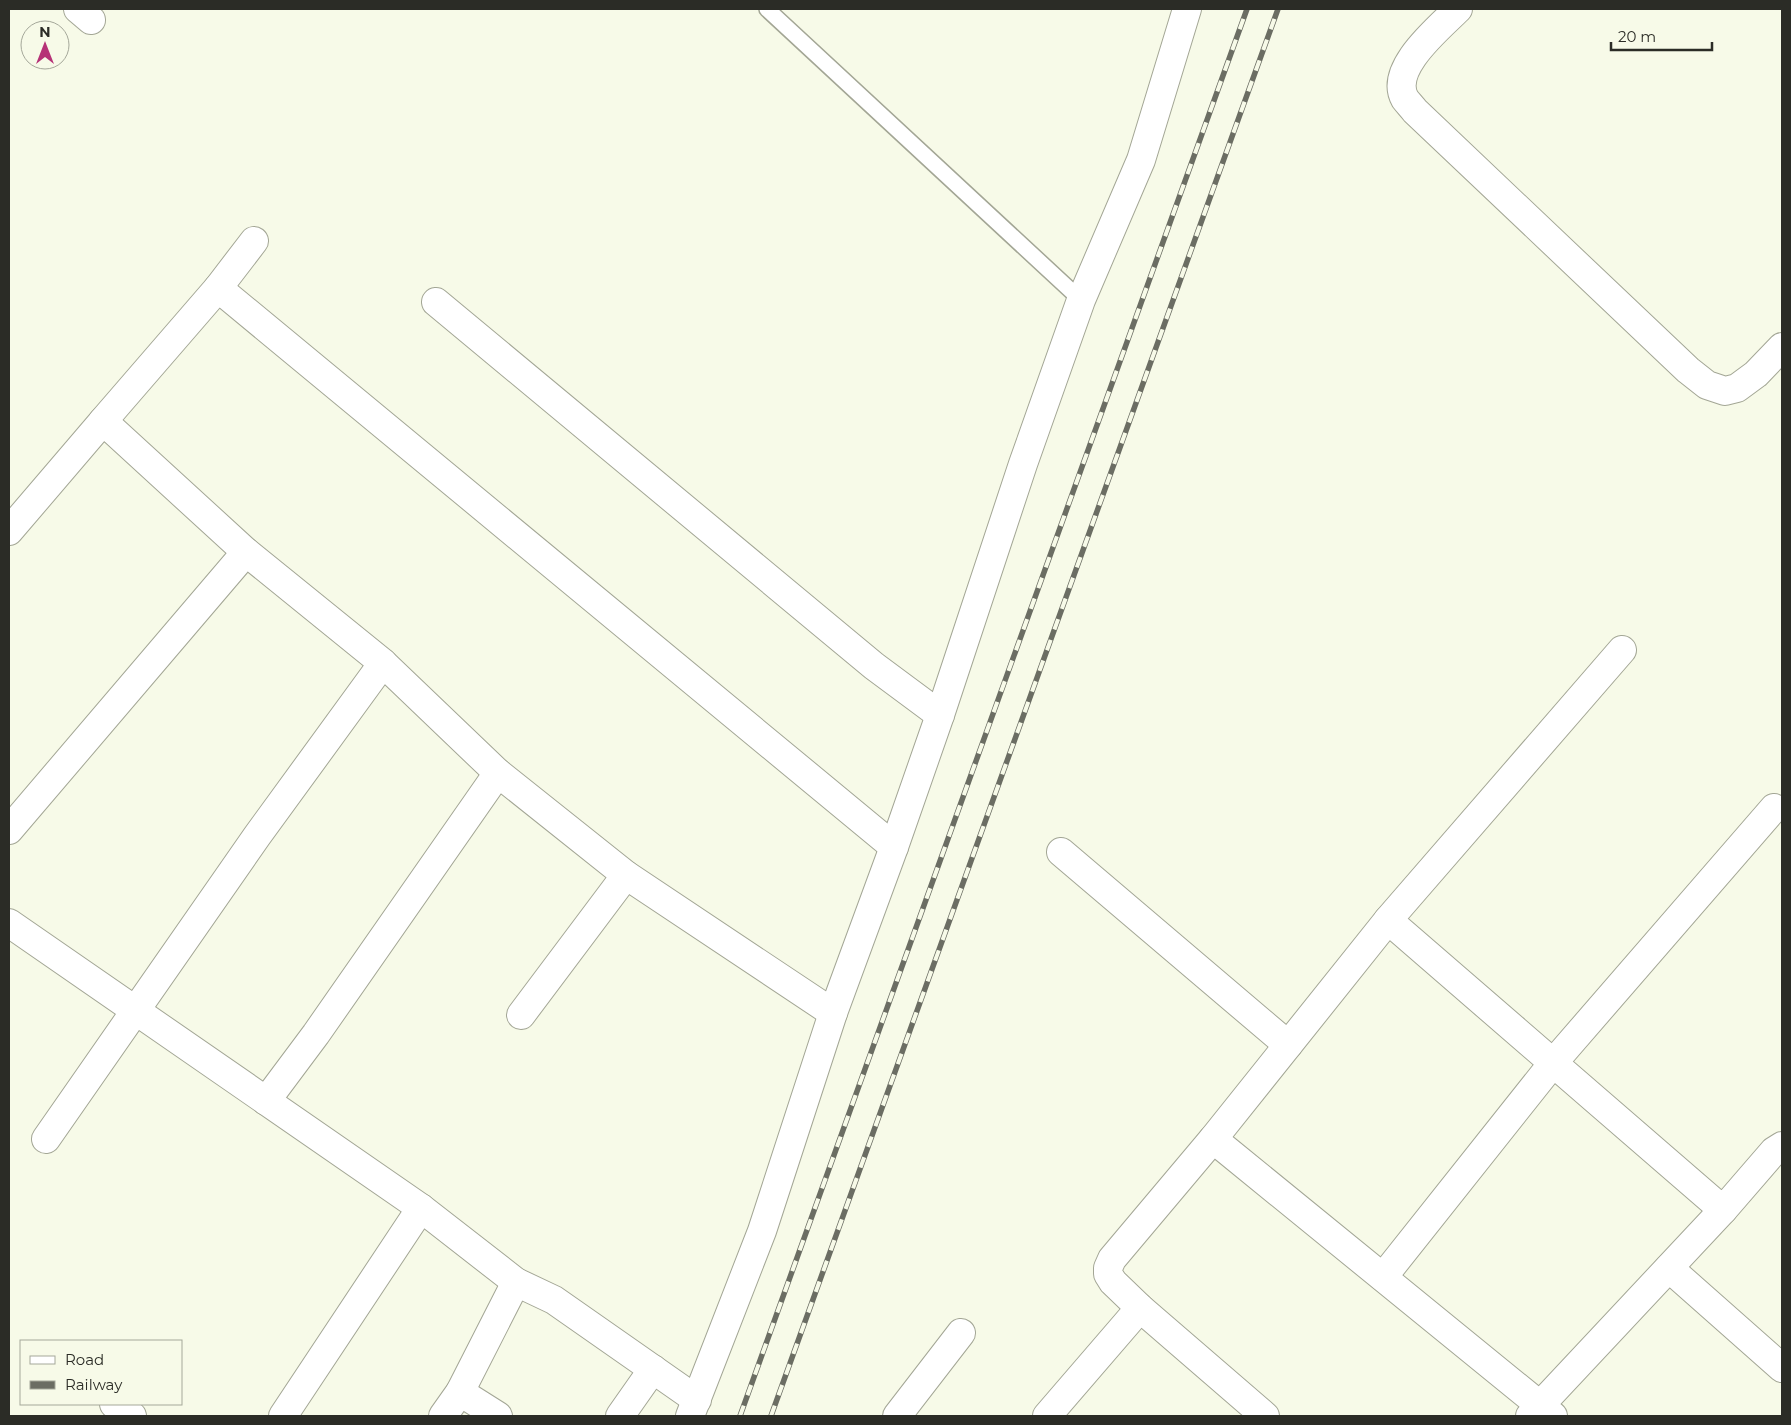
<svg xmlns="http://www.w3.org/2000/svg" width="1791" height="1425" font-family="Montserrat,sans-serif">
<rect width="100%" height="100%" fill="#f7fae8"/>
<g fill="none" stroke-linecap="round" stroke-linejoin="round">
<g stroke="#a3a695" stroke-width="18">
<polyline id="lane" points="767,9 1081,300"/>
</g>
<g stroke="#a3a695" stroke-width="30">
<g id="street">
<polyline points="78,9 91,20"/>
<path d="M1458,9C1439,28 1388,69 1405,99C1408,103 1412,107 1415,111L1688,370L1707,385L1725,391L1737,388L1756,374L1782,347"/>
<polyline points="218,288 894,847"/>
<polyline points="436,302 874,666 940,715"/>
<polyline points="103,421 218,288 254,241"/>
<polyline points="9,531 103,421 246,552"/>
<polyline points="9,830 246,552 383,663 498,773 626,875 833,1013"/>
<polyline points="1061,852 1288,1045"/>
<polyline points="1388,920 1622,650"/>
<polyline points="9,923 421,1208 516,1282 554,1300 697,1400"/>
<polyline points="521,1015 626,875"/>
<polyline points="266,1101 316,1034 498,773"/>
<polyline points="46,1139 257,836 383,663"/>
<polyline points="1213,1139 1553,1416"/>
<polyline points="1669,1268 1782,1368"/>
<polyline points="1383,1277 1553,1063 1774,808"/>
<polyline points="460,1392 498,1416"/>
<polyline points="114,1404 132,1416"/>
<polyline points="283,1416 421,1208"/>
<polyline points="443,1416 460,1392 516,1282"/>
<polyline points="620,1416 653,1369"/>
<polyline points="690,1416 762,1231 833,1013 894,847 940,715 1023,464 1081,300 1141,160 1187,9"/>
<polyline points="897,1416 961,1333"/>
<polyline points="1047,1416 1140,1308"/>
<polyline points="1265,1416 1140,1308 1113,1282 1108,1274 1108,1268 1112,1259 1213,1139 1388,920 1723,1210 1774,1151 1782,1146"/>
<polyline points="1530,1416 1723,1210"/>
</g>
</g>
<use href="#lane" stroke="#fff" stroke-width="15"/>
<use href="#street" stroke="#fff" stroke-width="28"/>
<g stroke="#6b6d63" stroke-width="5.5">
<g id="rail">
<polyline points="740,1416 1247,9"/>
<polyline points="771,1416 1278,9"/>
</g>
</g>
<use href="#rail" stroke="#f7fae8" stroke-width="4" stroke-dasharray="11" stroke-linecap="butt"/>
</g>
<rect width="1791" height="1425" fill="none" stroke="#2b2c26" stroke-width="20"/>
<rect x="20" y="1340" width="162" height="65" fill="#f7fae8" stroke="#a5a89a"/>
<rect x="30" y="1356" width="25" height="8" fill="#ffffff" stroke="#a5a89a"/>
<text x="65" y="1365" font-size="15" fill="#2b2c26">Road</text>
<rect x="30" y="1381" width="25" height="8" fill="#6b6d63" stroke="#a5a89a"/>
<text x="65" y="1390" font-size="15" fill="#2b2c26">Railway</text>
<g transform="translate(45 45)"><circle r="24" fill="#f7fae8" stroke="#a5a89a"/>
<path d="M0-4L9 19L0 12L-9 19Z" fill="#b63277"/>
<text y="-8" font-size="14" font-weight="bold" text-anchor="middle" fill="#2b2c26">N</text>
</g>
<path d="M1611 42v8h101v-8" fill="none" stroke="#2b2c26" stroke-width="2.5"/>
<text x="1618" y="42" font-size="15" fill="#2b2c26" stroke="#f7fae8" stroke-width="4" paint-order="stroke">20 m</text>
</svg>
